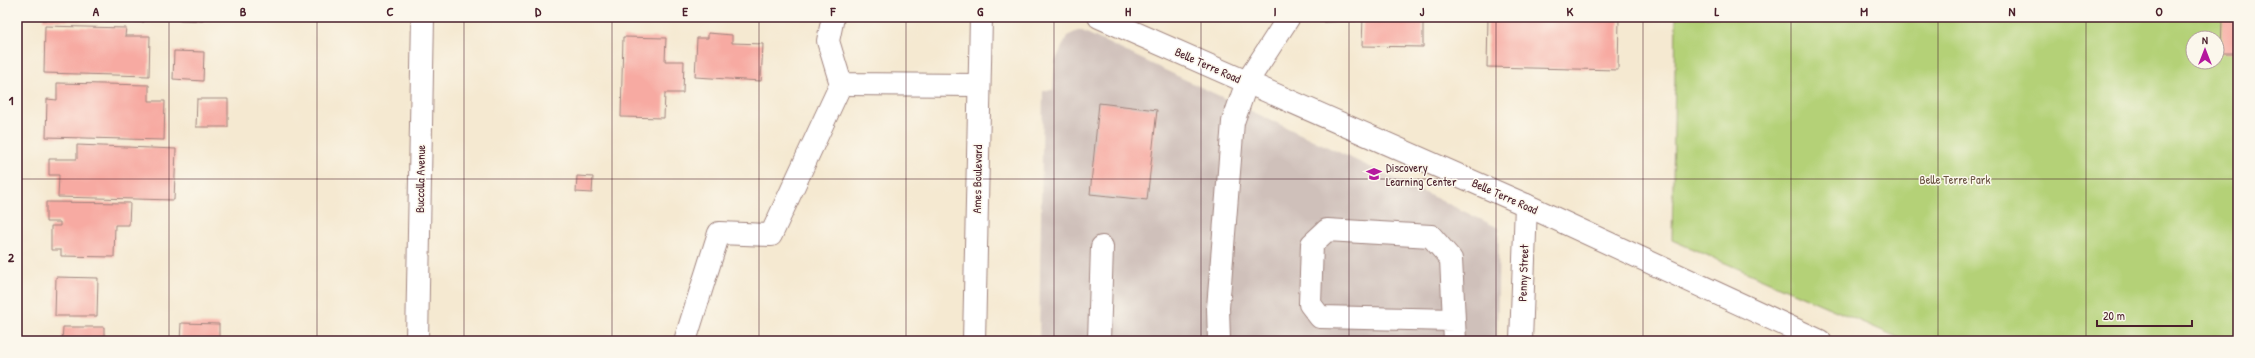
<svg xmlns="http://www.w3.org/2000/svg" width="2255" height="358" font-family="'Patrick Hand',sans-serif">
<rect width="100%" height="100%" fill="#fbf7ec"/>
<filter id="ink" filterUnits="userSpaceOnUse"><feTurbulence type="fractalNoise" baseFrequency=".025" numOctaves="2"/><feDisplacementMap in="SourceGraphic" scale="8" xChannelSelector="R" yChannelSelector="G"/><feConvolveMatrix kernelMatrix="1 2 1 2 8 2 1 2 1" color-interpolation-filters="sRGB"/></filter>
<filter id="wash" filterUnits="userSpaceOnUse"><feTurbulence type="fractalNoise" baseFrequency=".012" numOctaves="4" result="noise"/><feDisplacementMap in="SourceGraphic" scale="16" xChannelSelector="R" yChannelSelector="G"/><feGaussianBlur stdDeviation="0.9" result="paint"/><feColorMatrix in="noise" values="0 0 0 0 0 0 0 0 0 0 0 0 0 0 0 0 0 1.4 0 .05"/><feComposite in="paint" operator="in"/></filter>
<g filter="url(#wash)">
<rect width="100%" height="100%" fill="#f5e9d1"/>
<polygon fill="#cfc0ba" points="1080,30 1499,228 1497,341 1039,341 1043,90 1053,90 1055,62 1067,36"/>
<path fill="#b4d177" stroke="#7f7851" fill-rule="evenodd" d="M1676,17H2238V341H1906L1672,240ZM2193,38H2217V62H2193Z"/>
<g id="blocks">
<g fill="#f7aaa2">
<polygon points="43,17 144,17 144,22 43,20"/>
<polygon points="163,17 203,17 203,21 163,19"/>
<polygon points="1324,17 1356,17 1356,21 1324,22"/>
<polygon points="1363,17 1423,17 1423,47 1362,46"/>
<polygon points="1488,17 1619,17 1618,70 1487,67"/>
<polygon points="2222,17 2238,17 2238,53 2221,53"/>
<polygon points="45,26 126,28 125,36 150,36 149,76 44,73"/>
<polygon points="708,33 732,35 732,43 763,44 761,81 695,77 697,38 708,38"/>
<polygon points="623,37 666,38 665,61 684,61 683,93 665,93 664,118 621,117"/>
<polygon points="174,51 204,52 203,81 173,79"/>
<polygon points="57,83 149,85 149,101 165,101 164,140 46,137 47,99 57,100"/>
<polygon points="197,99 228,99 228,127 196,127"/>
<polygon points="1099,103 1157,110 1147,200 1090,194"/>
<polygon points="77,145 176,149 174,200 58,197 59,175 49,175 49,159 77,159"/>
<polygon points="577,176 593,177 592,193 576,192"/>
<polygon points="46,202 130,203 129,225 115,225 114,257 61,256 61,250 51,250 51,226 60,226 60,222 46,222"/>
<polygon points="56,277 98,278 97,316 55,316"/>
<polygon points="181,323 219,324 219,341 180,341"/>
<polygon points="63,327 104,327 104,337 115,337 115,341 62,341"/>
</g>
</g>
</g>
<g filter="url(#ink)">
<use href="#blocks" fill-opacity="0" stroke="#a0847e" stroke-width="1"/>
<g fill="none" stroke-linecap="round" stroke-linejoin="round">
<g stroke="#a0847e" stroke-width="24">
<g id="minor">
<polyline points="833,17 828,41 841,84 979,85"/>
<polyline points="1099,17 1526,205 1820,341"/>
<polyline points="1454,320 1320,317 1310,304 1312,244 1327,230 1431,236 1451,259 1455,341"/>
<polyline points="417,341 423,17"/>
<polyline points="685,341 719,233 771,235 841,84"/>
<polyline points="974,341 981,17"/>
<polyline points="1099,341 1102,247"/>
<polyline points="1219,341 1218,308 1233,122 1247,82 1289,17"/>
<polyline points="1521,341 1526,205"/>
</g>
</g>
<use href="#minor" stroke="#fff" stroke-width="22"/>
</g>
</g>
<path fill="none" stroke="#4a1f2b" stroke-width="1" stroke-opacity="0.55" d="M169,17V341M317,17V341M464,17V341M612,17V341M759,17V341M906,17V341M1054,17V341M1201,17V341M1349,17V341M1496,17V341M1643,17V341M1791,17V341M1938,17V341M2086,17V341M17,179H2238"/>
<defs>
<g id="school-bare" transform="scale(1.2)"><path d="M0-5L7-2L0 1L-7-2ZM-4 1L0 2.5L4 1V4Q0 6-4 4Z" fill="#b5179e" stroke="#fbf7ec" stroke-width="2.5" paint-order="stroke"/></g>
</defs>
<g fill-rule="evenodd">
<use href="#school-bare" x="1374" y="174"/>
</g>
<g text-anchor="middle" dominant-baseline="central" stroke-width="3" stroke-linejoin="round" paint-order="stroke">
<g font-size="12" fill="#4a1f2b" stroke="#fbf7ec">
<text transform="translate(1208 65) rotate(24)">Belle Terre Road</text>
<text transform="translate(420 179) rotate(-89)">Buccolla Avenue</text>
<text transform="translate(977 179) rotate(-89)">Ames Boulevard</text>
<text transform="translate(1505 196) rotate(24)">Belle Terre Road</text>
<text transform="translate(1523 273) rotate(-88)">Penny Street</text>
</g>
<g font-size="12" fill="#4a1f2b" stroke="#fbf7ec" text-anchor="start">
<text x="1386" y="167">Discovery<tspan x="1386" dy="14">Learning Center</tspan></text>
</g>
<g font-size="12" fill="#6a5442" stroke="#fbf7ec">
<text x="1955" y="179">Belle Terre Park</text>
</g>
</g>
<rect width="2255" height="358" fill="none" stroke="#fbf7ec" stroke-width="44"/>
<g transform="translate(2205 50)"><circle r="19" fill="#fbf7ec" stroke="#b4a19f"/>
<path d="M0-3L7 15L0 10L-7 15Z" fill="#b5179e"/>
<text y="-6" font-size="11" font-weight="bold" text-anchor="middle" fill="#4a1f2b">N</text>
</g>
<path d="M2097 320v6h95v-6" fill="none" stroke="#4a1f2b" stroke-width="2"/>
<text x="2103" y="320" font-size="12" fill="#4a1f2b" stroke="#fbf7ec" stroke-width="3" paint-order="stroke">20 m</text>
<rect x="22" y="22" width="2211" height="314" fill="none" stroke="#4a1f2b" stroke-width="1.5"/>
<g font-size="13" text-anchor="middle" font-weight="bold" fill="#4a1f2b">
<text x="96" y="16">A</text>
<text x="243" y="16">B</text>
<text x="390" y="16">C</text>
<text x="538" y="16">D</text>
<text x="685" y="16">E</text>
<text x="833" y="16">F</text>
<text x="980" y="16">G</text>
<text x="1128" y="16">H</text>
<text x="1275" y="16">I</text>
<text x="1422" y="16">J</text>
<text x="1570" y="16">K</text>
<text x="1717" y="16">L</text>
<text x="1864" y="16">M</text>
<text x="2012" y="16">N</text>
<text x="2159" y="16">O</text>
<text x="11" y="105">1</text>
<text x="11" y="262">2</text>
</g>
</svg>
